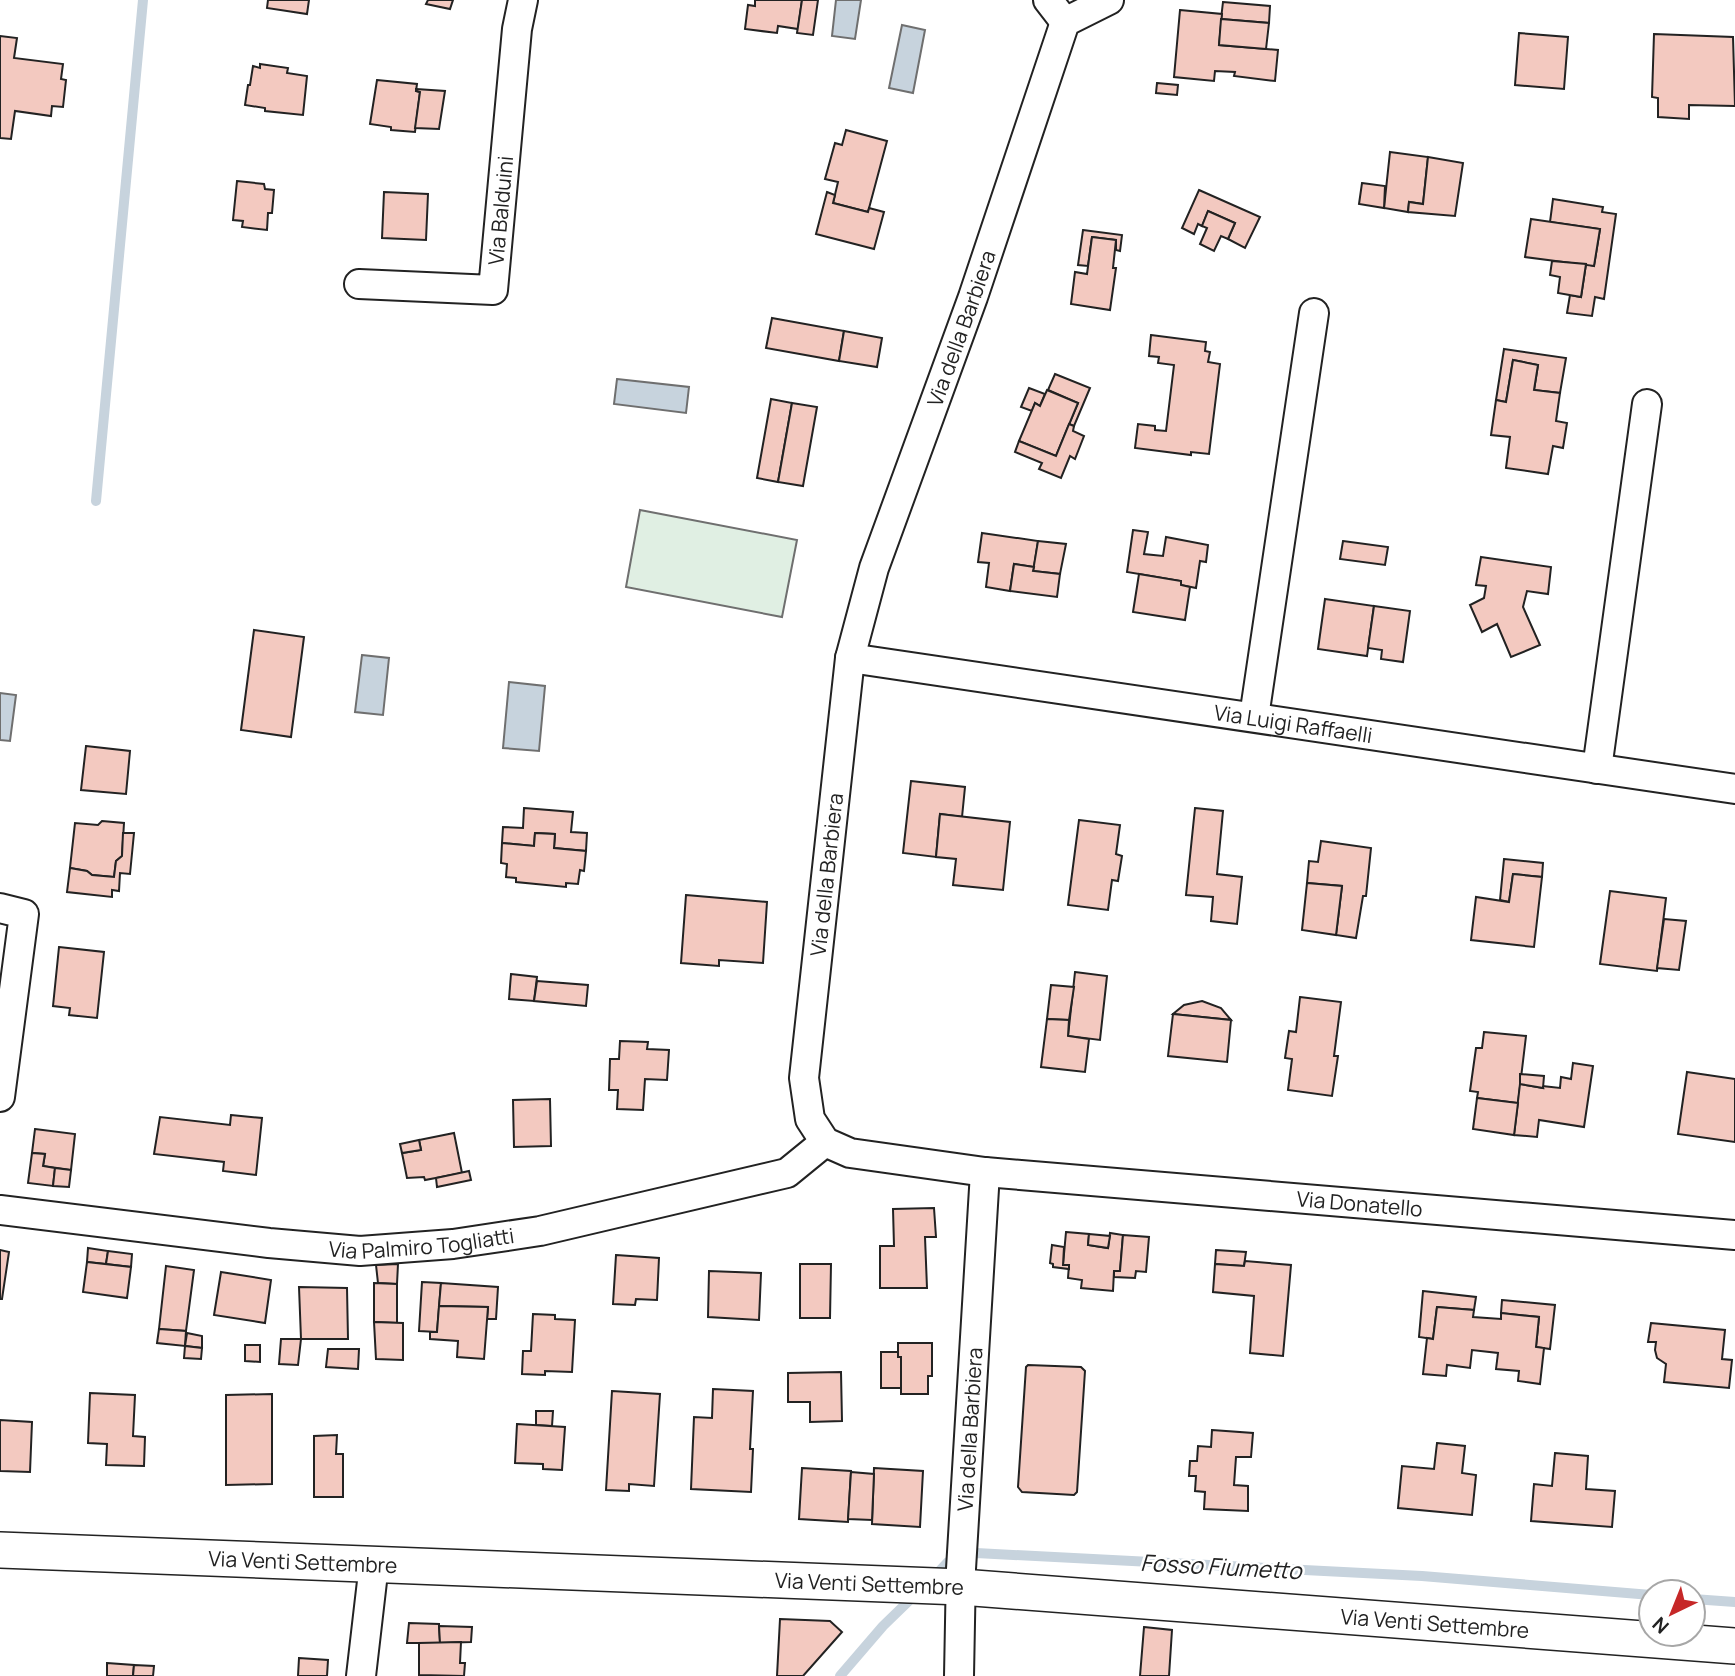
<svg xmlns="http://www.w3.org/2000/svg" width="1735" height="1676" font-family="Manrope,sans-serif">
<rect width="100%" height="100%" fill="#fff"/>
<polygon fill="#e0efe3" stroke="#6f6f6f" stroke-width="2" points="640,510 797,540 782,617 626,587"/>
<g fill="#c7d3dd" stroke="#6f6f6f" stroke-width="2">
<polygon points="836,0 861,0 855,39 832,36"/>
<polygon points="902,25 925,30 913,93 889,88"/>
<polygon points="617,379 689,387 686,413 614,404"/>
<polygon points="362,655 389,658 383,715 355,712"/>
<polygon points="509,682 545,686 539,751 503,748"/>
<polygon points="0,693 16,695 10,741 0,740"/>
</g>
<g fill="none" stroke-linecap="round" stroke-linejoin="round">
<g stroke="#c7d3dd" stroke-width="10">
<polyline points="96,501 143,0"/>
<polyline points="933,1578 948,1562 976,1553 1422,1576 1651,1595"/>
<polyline points="1693,1599 1735,1602"/>
<polyline points="840,1676 883,1626 917,1593"/>
</g>
</g>
<g fill="#f3c9c0" stroke="#222" stroke-width="2">
<polygon points="268,0 309,0 307,14 267,8"/>
<polygon points="428,0 453,0 450,9 426,4"/>
<polygon points="755,0 802,0 798,29 778,26 777,33 745,29 748,5 755,6"/>
<polygon points="802,0 818,0 813,35 797,33"/>
<polygon points="1223,2 1270,6 1269,23 1221,19"/>
<polygon points="1180,10 1222,14 1219,45 1278,50 1275,81 1234,76 1235,72 1215,71 1214,81 1174,77"/>
<polygon points="1221,19 1269,23 1266,49 1219,45"/>
<polygon points="1519,33 1568,37 1564,89 1515,85"/>
<polygon points="1654,34 1733,37 1735,106 1689,105 1689,119 1658,117 1658,98 1652,97"/>
<polygon points="0,36 17,38 14,58 63,64 61,79 66,80 63,107 52,106 51,116 15,111 11,139 0,138"/>
<polygon points="260,64 288,68 287,73 307,76 303,115 265,111 265,108 245,105 248,85 250,85 253,66 260,68"/>
<polygon points="377,80 417,84 416,91 420,92 415,132 391,130 391,127 370,124"/>
<polygon points="1157,83 1178,85 1177,95 1156,93"/>
<polygon points="416,89 445,91 439,129 415,128 420,92 416,91"/>
<polygon points="846,130 887,141 868,212 833,203 838,182 825,179 835,143 842,145"/>
<polygon points="1390,152 1428,157 1423,204 1409,202 1408,212 1384,208"/>
<polygon points="1428,157 1463,163 1455,216 1408,212 1409,202 1423,204"/>
<polygon points="237,181 264,184 265,189 274,190 272,213 268,213 267,230 242,227 243,221 233,220"/>
<polygon points="1362,183 1385,186 1384,208 1359,204"/>
<polygon points="1199,190 1260,217 1245,248 1228,239 1235,223 1208,211 1202,226 1198,224 1194,234 1182,228"/>
<polygon points="384,192 428,194 426,240 382,238"/>
<polygon points="827,192 835,195 833,203 868,212 869,208 884,212 874,249 816,234"/>
<polygon points="1553,199 1603,207 1602,212 1616,214 1604,299 1595,297 1592,316 1567,313 1570,295 1581,297 1586,264 1594,266 1600,229 1550,222"/>
<polygon points="1208,211 1235,223 1228,239 1221,236 1214,251 1200,244 1207,228 1202,226"/>
<polygon points="1531,219 1600,229 1594,266 1525,257"/>
<polygon points="1083,230 1122,235 1120,251 1116,250 1116,240 1092,237 1088,266 1078,265"/>
<polygon points="1092,237 1116,240 1113,268 1116,268 1110,310 1071,304 1075,272 1087,274"/>
<polygon points="1552,261 1586,264 1581,297 1558,293 1560,277 1550,275"/>
<polygon points="772,318 844,331 839,361 766,348"/>
<polygon points="844,331 882,338 877,367 839,361"/>
<polygon points="1151,335 1206,342 1205,351 1210,352 1208,362 1220,364 1209,454 1191,452 1191,455 1135,448 1138,424 1155,426 1155,430 1166,431 1174,365 1158,363 1159,357 1149,356"/>
<polygon points="1504,349 1566,358 1560,393 1534,390 1538,365 1513,360 1506,402 1496,400"/>
<polygon points="1513,360 1538,365 1534,390 1560,393 1556,421 1567,423 1563,448 1553,446 1548,474 1506,468 1510,437 1491,435 1496,400 1506,402"/>
<polygon points="1055,374 1090,388 1074,426 1069,424 1078,403 1048,390"/>
<polygon points="1029,388 1045,394 1040,406 1035,403 1032,411 1021,407"/>
<polygon points="1047,390 1078,403 1056,456 1019,441 1035,403 1040,406"/>
<polygon points="771,399 792,403 778,482 757,478"/>
<polygon points="792,403 817,407 803,486 778,482"/>
<polygon points="1069,424 1074,426 1073,431 1084,436 1075,459 1070,456 1061,478 1039,469 1042,463 1015,452 1019,441 1056,456"/>
<polygon points="1133,530 1148,532 1144,554 1163,556 1166,537 1208,545 1206,562 1200,561 1196,588 1181,585 1181,581 1127,572"/>
<polygon points="982,533 1038,541 1034,567 1014,564 1010,591 986,587 989,563 978,562"/>
<polygon points="1038,541 1066,544 1060,574 1033,571"/>
<polygon points="1343,541 1388,547 1385,565 1340,559"/>
<polygon points="1481,557 1551,567 1548,594 1527,591 1523,607 1540,645 1511,657 1497,624 1482,632 1470,605 1484,598 1486,586 1476,585"/>
<polygon points="1014,564 1034,567 1033,571 1060,574 1057,597 1010,591"/>
<polygon points="1139,574 1181,581 1181,585 1190,587 1185,620 1133,612"/>
<polygon points="1325,599 1374,606 1367,656 1318,649"/>
<polygon points="1374,606 1410,611 1403,662 1381,659 1382,650 1368,648"/>
<polygon points="254,630 304,637 291,737 241,730"/>
<polygon points="86,746 130,751 126,794 81,790"/>
<polygon points="911,781 965,787 962,817 940,814 936,857 903,853"/>
<polygon points="524,808 573,812 571,832 587,833 586,851 554,848 555,834 535,833 534,846 502,843 503,827 523,828"/>
<polygon points="1195,808 1223,811 1217,874 1242,877 1237,924 1211,921 1213,897 1186,895"/>
<polygon points="940,814 1010,822 1003,890 953,885 956,859 936,857"/>
<polygon points="1079,820 1120,825 1116,854 1122,856 1118,881 1112,880 1108,910 1068,905"/>
<polygon points="102,821 124,823 122,856 116,861 114,877 92,875 87,871 70,868 75,823 98,825"/>
<polygon points="123,833 134,833 130,874 120,873 119,891 112,890 112,897 67,892 70,868 87,871 92,875 114,877 116,861 122,856"/>
<polygon points="535,833 555,834 554,848 586,851 584,871 580,870 578,884 566,883 566,887 516,882 516,878 506,877 507,864 501,863 502,843 534,846"/>
<polygon points="1321,841 1371,848 1366,896 1363,896 1356,938 1336,935 1342,886 1307,883 1309,861 1318,862"/>
<polygon points="1504,859 1543,863 1542,877 1513,874 1509,902 1500,900"/>
<polygon points="1513,874 1542,877 1534,947 1471,940 1476,897 1509,902"/>
<polygon points="1307,883 1342,886 1336,935 1302,930"/>
<polygon points="1610,891 1666,898 1657,971 1600,964"/>
<polygon points="686,895 767,902 763,963 719,960 719,966 681,963"/>
<polygon points="1664,919 1686,921 1679,970 1657,968"/>
<polygon points="59,947 104,952 97,1018 69,1015 70,1008 53,1006"/>
<polygon points="1075,972 1107,976 1100,1040 1068,1036"/>
<polygon points="511,974 537,977 534,1001 509,999"/>
<polygon points="537,981 588,985 586,1006 534,1001"/>
<polygon points="1051,985 1074,987 1069,1020 1047,1019"/>
<polygon points="1300,997 1341,1002 1334,1056 1338,1056 1332,1096 1288,1090 1292,1059 1285,1058 1289,1031 1296,1032"/>
<polygon points="1202,1001 1221,1008 1231,1020 1173,1014 1184,1005"/>
<polygon points="1173,1014 1231,1020 1227,1062 1168,1056"/>
<polygon points="1047,1019 1069,1020 1068,1036 1089,1039 1085,1072 1041,1067"/>
<polygon points="1484,1032 1526,1036 1518,1103 1477,1098 1478,1092 1470,1091 1476,1048 1482,1048"/>
<polygon points="620,1041 648,1042 647,1049 669,1050 667,1080 645,1079 643,1110 617,1109 618,1090 609,1090 610,1059 619,1059"/>
<polygon points="1573,1063 1593,1066 1584,1127 1539,1120 1537,1137 1514,1135 1520,1084 1543,1088 1542,1086 1560,1088 1561,1077 1571,1079"/>
<polygon points="1687,1072 1735,1079 1735,1142 1678,1134"/>
<polygon points="1520,1074 1544,1076 1543,1088 1520,1084"/>
<polygon points="1477,1098 1518,1103 1514,1135 1473,1129"/>
<polygon points="550,1099 551,1146 514,1147 513,1100"/>
<polygon points="231,1115 262,1118 256,1175 223,1171 224,1162 154,1154 160,1117 230,1125"/>
<polygon points="35,1129 75,1134 71,1170 43,1166 45,1154 32,1153"/>
<polygon points="454,1133 462,1173 425,1180 424,1177 407,1178 402,1153 421,1150 419,1140"/>
<polygon points="419,1140 421,1150 402,1153 400,1144"/>
<polygon points="32,1153 45,1154 43,1166 55,1168 53,1186 28,1183"/>
<polygon points="55,1168 71,1170 69,1187 53,1186"/>
<polygon points="469,1171 471,1180 437,1187 436,1178"/>
<polygon points="934,1208 936,1237 925,1237 927,1288 880,1288 880,1246 894,1246 893,1209"/>
<polygon points="1066,1232 1089,1234 1088,1245 1108,1248 1110,1233 1123,1235 1120,1271 1114,1271 1113,1291 1081,1288 1082,1280 1068,1278 1069,1265 1063,1265"/>
<polygon points="1089,1234 1110,1236 1108,1248 1088,1245"/>
<polygon points="1123,1235 1149,1237 1146,1272 1136,1271 1135,1278 1114,1277 1114,1271 1120,1271"/>
<polygon points="1052,1245 1064,1247 1063,1265 1069,1265 1069,1269 1053,1267 1053,1264 1050,1263"/>
<polygon points="88,1248 108,1251 106,1264 87,1262"/>
<polygon points="0,1250 9,1252 2,1299 0,1299"/>
<polygon points="1216,1250 1246,1252 1244,1266 1215,1264"/>
<polygon points="108,1251 132,1254 131,1267 106,1264"/>
<polygon points="616,1255 659,1258 657,1300 636,1299 635,1305 613,1304"/>
<polygon points="1245,1261 1291,1265 1283,1356 1250,1353 1254,1296 1213,1292 1215,1264 1244,1266"/>
<polygon points="87,1262 131,1267 127,1298 83,1292"/>
<polygon points="398,1264 397,1284 378,1283 376,1265"/>
<polygon points="800,1264 831,1264 830,1318 800,1318"/>
<polygon points="166,1266 194,1270 186,1331 159,1329"/>
<polygon points="709,1271 761,1273 759,1320 708,1317"/>
<polygon points="221,1272 271,1280 265,1323 214,1315"/>
<polygon points="422,1282 441,1283 437,1332 419,1331"/>
<polygon points="374,1283 397,1284 397,1323 374,1322"/>
<polygon points="441,1283 498,1287 496,1319 487,1319 488,1307 439,1306"/>
<polygon points="299,1287 347,1288 348,1339 301,1339"/>
<polygon points="1423,1291 1476,1297 1474,1310 1437,1307 1433,1339 1419,1337"/>
<polygon points="1502,1300 1555,1305 1550,1349 1536,1347 1539,1317 1501,1313"/>
<polygon points="439,1306 488,1307 484,1359 457,1357 458,1341 430,1339 430,1332 437,1332"/>
<polygon points="1437,1307 1474,1310 1473,1317 1501,1319 1501,1313 1539,1317 1536,1347 1544,1348 1540,1384 1518,1381 1519,1371 1496,1369 1498,1353 1472,1350 1470,1368 1447,1365 1446,1376 1423,1374 1427,1338 1433,1339"/>
<polygon points="533,1314 555,1315 555,1319 575,1320 572,1372 545,1371 545,1375 522,1374 523,1351 531,1351"/>
<polygon points="374,1322 403,1323 403,1360 376,1359"/>
<polygon points="1651,1323 1725,1330 1722,1359 1732,1360 1729,1388 1664,1382 1666,1364 1657,1358 1655,1350 1656,1342 1648,1342"/>
<polygon points="159,1329 186,1331 185,1346 157,1343"/>
<polygon points="187,1333 202,1336 202,1348 185,1346"/>
<polygon points="281,1339 301,1339 298,1365 279,1364"/>
<polygon points="898,1343 932,1343 932,1376 928,1376 928,1394 901,1394 901,1357 898,1357"/>
<polygon points="245,1345 260,1345 260,1362 245,1361"/>
<polygon points="185,1346 202,1348 201,1359 184,1358"/>
<polygon points="328,1349 359,1349 358,1369 326,1367"/>
<polygon points="881,1352 898,1352 898,1357 901,1357 901,1388 881,1388"/>
<polygon points="1028,1365 1081,1367 1085,1371 1077,1492 1074,1495 1022,1492 1018,1487 1026,1367"/>
<polygon points="841,1372 842,1421 810,1422 810,1402 788,1402 788,1373"/>
<polygon points="713,1389 753,1391 750,1449 753,1449 751,1492 691,1489 694,1417 712,1418"/>
<polygon points="612,1391 660,1394 654,1486 629,1484 629,1491 606,1490"/>
<polygon points="90,1393 135,1395 133,1436 145,1437 144,1466 106,1465 107,1444 88,1443"/>
<polygon points="272,1394 272,1484 226,1485 226,1395"/>
<polygon points="536,1411 553,1411 552,1426 536,1425"/>
<polygon points="0,1420 32,1422 30,1472 0,1471"/>
<polygon points="517,1424 565,1427 562,1470 543,1469 543,1464 515,1463"/>
<polygon points="1212,1430 1253,1433 1251,1457 1236,1457 1234,1485 1248,1486 1248,1511 1204,1509 1205,1492 1195,1491 1196,1476 1189,1476 1190,1461 1197,1461 1198,1446 1211,1447"/>
<polygon points="337,1435 336,1454 343,1454 343,1497 314,1497 314,1436"/>
<polygon points="1437,1443 1465,1446 1462,1473 1476,1475 1472,1515 1398,1508 1402,1466 1434,1469"/>
<polygon points="1555,1453 1588,1456 1586,1489 1615,1491 1612,1527 1531,1521 1534,1484 1552,1486"/>
<polygon points="802,1468 851,1471 848,1522 799,1519"/>
<polygon points="874,1468 923,1471 920,1527 872,1524"/>
<polygon points="851,1472 874,1474 872,1520 848,1519"/>
<polygon points="780,1619 830,1621 842,1632 803,1676 777,1676"/>
<polygon points="409,1623 439,1624 440,1643 407,1643"/>
<polygon points="439,1626 472,1627 471,1642 440,1643"/>
<polygon points="1144,1627 1172,1630 1169,1676 1140,1676"/>
<polygon points="461,1642 460,1663 465,1663 464,1676 419,1675 419,1643"/>
<polygon points="299,1658 328,1660 327,1676 298,1676"/>
<polygon points="107,1663 134,1665 133,1676 107,1676"/>
<polygon points="134,1665 154,1666 153,1676 133,1676"/>
</g>
<g fill="none" stroke-linecap="round" stroke-linejoin="round">
<g stroke="#222" stroke-width="32">
<g id="minor">
<polyline points="1048,0 1065,22"/>
<path id="s1" d="M359,284L493,290L517,29L523,0"/>
<path id="s2" d="M850,658L1735,789"/>
<polyline points="1254,717 1314,313"/>
<polyline points="1597,769 1647,404"/>
<polyline points="0,908 24,914 0,1097"/>
<path id="s3" d="M985,1172L1735,1235"/>
<path id="s4" d="M0,1210L269,1243L360,1251L453,1244L540,1231L787,1173L825,1142"/>
<polyline points="361,1676 374,1564"/>
<path id="s5" d="M959,1676L961,1569L985,1172L850,1153L825,1142L810,1119L804,1078L850,658L874,568L973,297L1065,22L1109,0"/>
</g>
</g>
<g stroke="#222" stroke-width="38">
<g id="tertiary">
<path id="s6" d="M0,1550L961,1587L1735,1646"/>
</g>
</g>
<use href="#minor" stroke="#fff" stroke-width="28"/>
<use href="#tertiary" stroke="#fff" stroke-width="35"/>
</g>
<g text-anchor="middle" dominant-baseline="central" stroke-width="5" stroke-linejoin="round" paint-order="stroke">
<g font-size="21" fill="#222" stroke="#fff">
<text stroke="none"><textPath href="#s1" startOffset="214">Via Balduini</textPath></text>
<text stroke="none"><textPath href="#s5" startOffset="1508">Via della Barbiera</textPath></text>
<text stroke="none"><textPath href="#s2" startOffset="448">Via Luigi Raffaelli</textPath></text>
<text stroke="none"><textPath href="#s5" startOffset="942">Via della Barbiera</textPath></text>
<text stroke="none"><textPath href="#s3" startOffset="376">Via Donatello</textPath></text>
<text stroke="none"><textPath href="#s4" startOffset="424">Via Palmiro Togliatti</textPath></text>
<text stroke="none"><textPath href="#s5" startOffset="247">Via della Barbiera</textPath></text>
<text stroke="none"><textPath href="#s6" startOffset="303">Via Venti Settembre</textPath></text>
<text stroke="none"><textPath href="#s6" startOffset="870">Via Venti Settembre</textPath></text>
<text stroke="none"><textPath href="#s6" startOffset="1437">Via Venti Settembre</textPath></text>
</g>
<g font-size="23" font-style="italic" fill="#222" stroke="#fff">
<text transform="translate(1221 1566) rotate(3)">Fosso Fiumetto</text>
</g>
</g>
<g transform="translate(1672 1613) rotate(223)"><circle r="33" fill="#ffffff" stroke="#a7a7a7" stroke-width="2"/>
<path d="M0-5L12 26L0 18L-12 26Z" fill="#c62828"/>
<text y="-10" font-size="19" font-weight="bold" text-anchor="middle" fill="#222222">N</text>
</g>
</svg>
